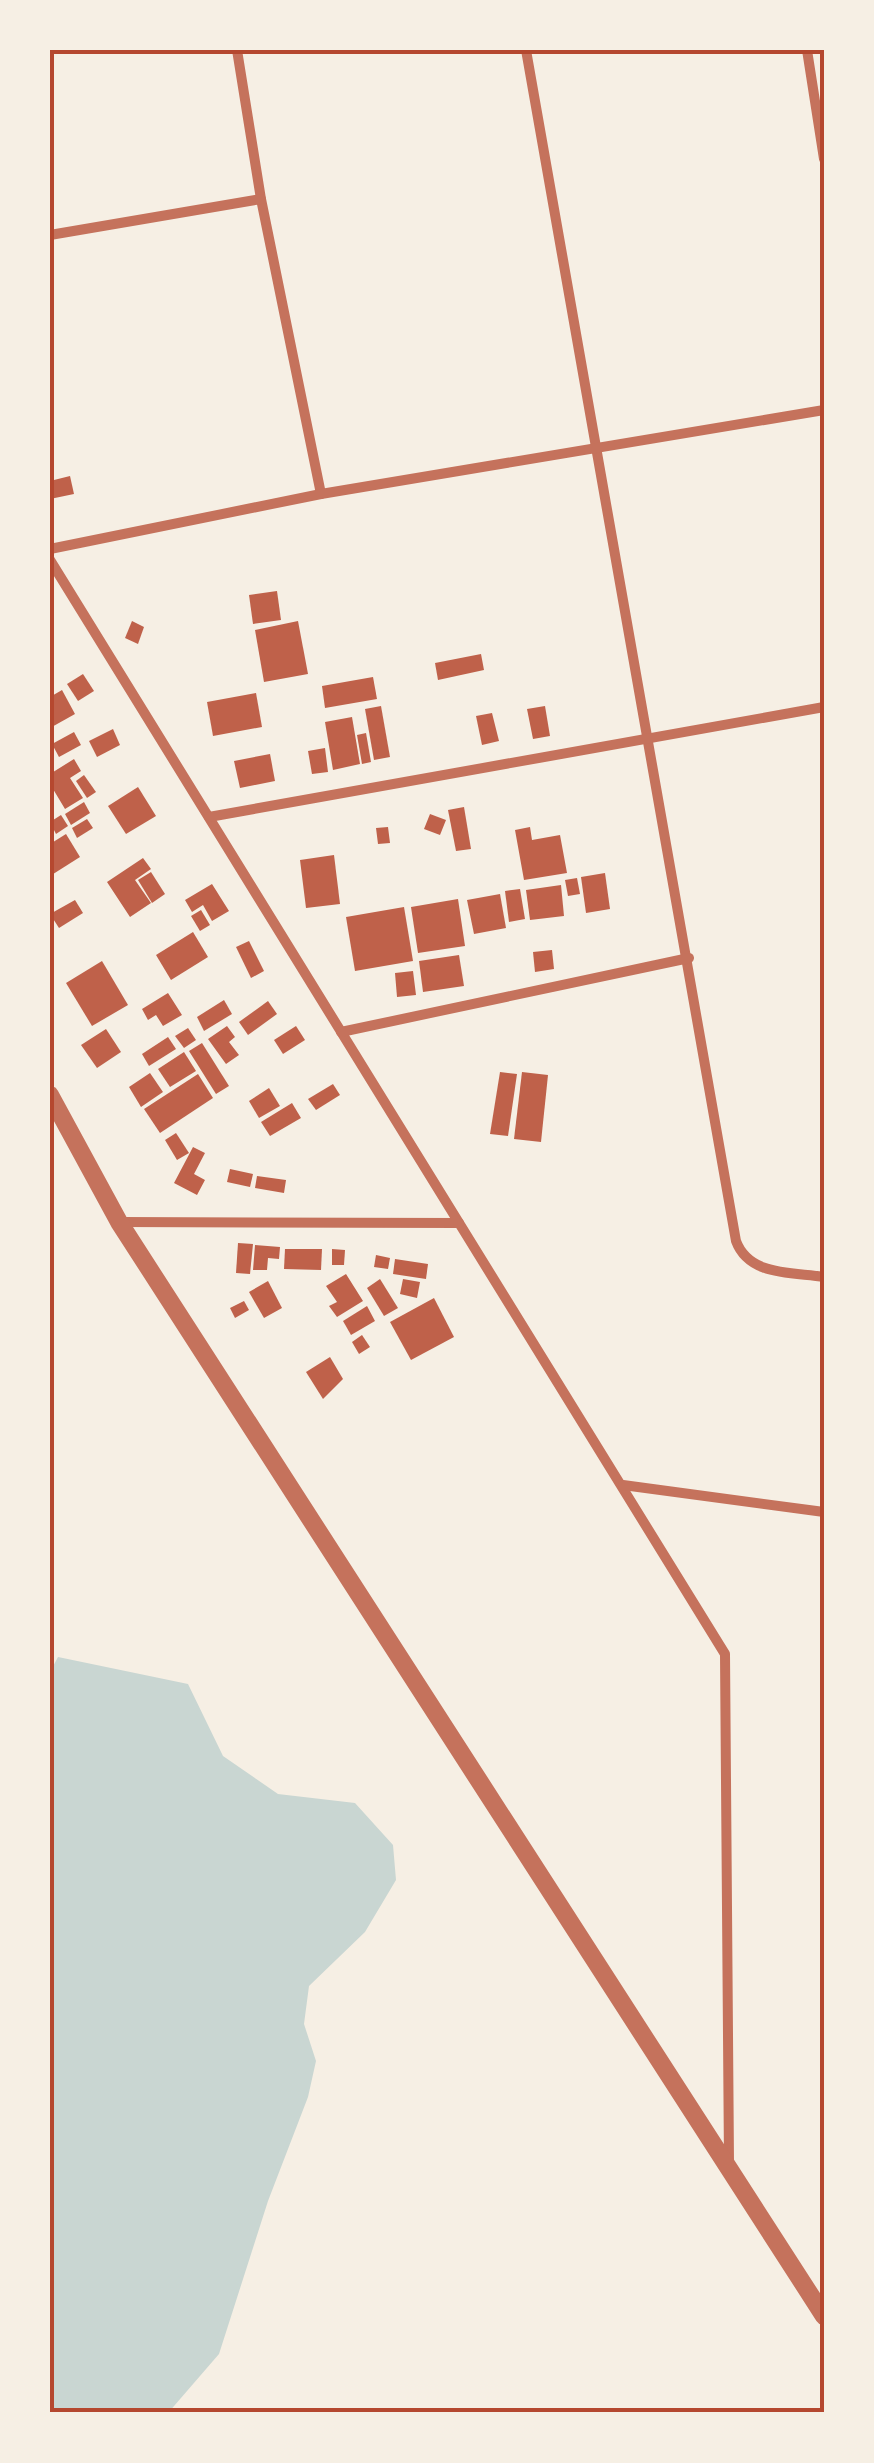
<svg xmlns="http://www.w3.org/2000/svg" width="874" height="2463" font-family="'PT Sans',sans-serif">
<rect width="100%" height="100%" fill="#f6efe4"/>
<polygon fill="#c9d6d2" points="58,1657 188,1684 223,1756 278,1794 355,1803 393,1845 396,1880 365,1932 309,1986 304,2024 316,2061 308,2097 268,2201 219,2354 168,2413 50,2413 50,1672"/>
<g fill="#bf614a">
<polygon points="70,476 74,494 50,499 50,481"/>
<polygon points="277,591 281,620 253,624 249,595"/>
<polygon points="132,621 144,627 138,644 125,638"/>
<polygon points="298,621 308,674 264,682 255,630"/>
<polygon points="481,654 484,670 438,680 435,663"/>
<polygon points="83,674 94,691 78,701 67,684"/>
<polygon points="373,677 377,699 325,708 322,686"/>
<polygon points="62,690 75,714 50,728 50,697"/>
<polygon points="256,693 262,727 213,736 207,702"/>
<polygon points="381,706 390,757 374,760 365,709"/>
<polygon points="545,706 550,736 533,739 527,709"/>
<polygon points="492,713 499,741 482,745 476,716"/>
<polygon points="352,717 360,764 333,770 325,722"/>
<polygon points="113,729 120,745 97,757 89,741"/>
<polygon points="74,732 81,745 59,757 52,744"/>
<polygon points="366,733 371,762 362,764 357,735"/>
<polygon points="325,748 328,772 312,774 308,751"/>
<polygon points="270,754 275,781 240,788 234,761"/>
<polygon points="74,759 81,771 70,778 83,798 65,809 50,784 50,774"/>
<polygon points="84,775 96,792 87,798 76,781"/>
<polygon points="138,787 156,816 126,834 108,806"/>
<polygon points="84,802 90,813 71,825 65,814"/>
<polygon points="464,807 471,849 456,851 448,810"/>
<polygon points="430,814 446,820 440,835 424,829"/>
<polygon points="61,815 68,826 56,834 50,822"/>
<polygon points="87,819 93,828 77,838 72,828"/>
<polygon points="388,827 390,843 378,844 376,828"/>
<polygon points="530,827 532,840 560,835 567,873 524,880 515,830"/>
<polygon points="66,834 80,857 50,876 50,844"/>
<polygon points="334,855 340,904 306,908 300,860"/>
<polygon points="143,858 151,869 135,880 151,903 130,917 107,882"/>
<polygon points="151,872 165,894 152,903 138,880"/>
<polygon points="605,873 610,909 586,913 581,877"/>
<polygon points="577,878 580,894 568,896 565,880"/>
<polygon points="212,884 229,911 212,921 203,905 192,912 185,900"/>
<polygon points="561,885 564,916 530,920 526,890"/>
<polygon points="520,889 525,919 509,922 505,891"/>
<polygon points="500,894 506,928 474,934 467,900"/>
<polygon points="458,899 465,946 418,953 411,907"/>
<polygon points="75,900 83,913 59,928 50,914"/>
<polygon points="404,907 413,961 355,971 346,917"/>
<polygon points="201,910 210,925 200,931 191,916"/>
<polygon points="193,932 208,957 171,980 156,955"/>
<polygon points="249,941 264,971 251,978 236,947"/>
<polygon points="552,950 554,969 535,972 533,952"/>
<polygon points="459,955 464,986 423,992 419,961"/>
<polygon points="102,961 128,1005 92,1026 66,983"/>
<polygon points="413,971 416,995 397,997 395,973"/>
<polygon points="168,993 182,1015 163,1026 156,1015 148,1020 142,1009"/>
<polygon points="224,1000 232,1014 204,1031 197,1017"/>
<polygon points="268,1001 277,1014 248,1035 239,1022"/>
<polygon points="227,1026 235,1037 229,1042 239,1055 226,1064 208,1039"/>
<polygon points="296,1026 305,1040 283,1054 274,1040"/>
<polygon points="188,1028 196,1040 184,1048 175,1036"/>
<polygon points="106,1029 121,1052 97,1068 81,1045"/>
<polygon points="168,1037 176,1049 149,1066 142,1054"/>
<polygon points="202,1043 229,1086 216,1094 189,1051"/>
<polygon points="184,1052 196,1071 170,1087 158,1069"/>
<polygon points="500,1072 517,1074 508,1136 490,1134"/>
<polygon points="522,1072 548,1075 541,1142 514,1139"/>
<polygon points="150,1073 163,1092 141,1107 129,1087"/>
<polygon points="198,1074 213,1098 160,1133 144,1109"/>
<polygon points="333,1084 340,1095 316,1110 308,1099"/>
<polygon points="269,1088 280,1106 259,1118 249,1101"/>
<polygon points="292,1103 301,1118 270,1136 261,1122"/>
<polygon points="176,1133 189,1153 177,1160 165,1140"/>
<polygon points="193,1147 205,1153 194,1174 205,1180 197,1195 174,1183"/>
<polygon points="230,1169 253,1174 250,1187 227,1182"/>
<polygon points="257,1176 286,1180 284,1193 255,1188"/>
<polygon points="238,1243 253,1244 250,1274 236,1273"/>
<polygon points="255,1245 280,1247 279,1259 268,1258 267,1270 253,1270"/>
<polygon points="285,1249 322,1249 321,1270 284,1269"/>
<polygon points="332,1249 345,1250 344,1265 332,1265"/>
<polygon points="376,1255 390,1258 388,1269 374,1267"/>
<polygon points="395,1259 428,1264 426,1279 393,1274"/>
<polygon points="346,1274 363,1301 337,1317 329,1306 337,1302 326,1286"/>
<polygon points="380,1279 398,1308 384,1316 367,1288"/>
<polygon points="403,1279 420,1282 417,1298 400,1294"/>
<polygon points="268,1281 282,1308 264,1318 249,1292"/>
<polygon points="434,1298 454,1337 411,1360 390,1322"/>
<polygon points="244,1301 249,1310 235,1318 230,1308"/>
<polygon points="367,1306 375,1321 351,1335 343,1321"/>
<polygon points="362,1335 370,1347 359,1354 352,1342"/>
<polygon points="330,1357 343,1379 323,1399 306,1372"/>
</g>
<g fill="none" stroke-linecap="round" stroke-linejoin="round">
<g stroke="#c5725c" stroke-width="10">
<polyline points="237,50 261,199 321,494"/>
<path d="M526,50L736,1241C749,1276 791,1272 824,1277"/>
<polyline points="807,50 824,159"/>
<polyline points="50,235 261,199"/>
<polyline points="50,549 321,494 824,410"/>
<polyline points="50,560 725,1654 729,2162"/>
<polyline points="209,817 824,707"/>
<polyline points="341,1032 689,958"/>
<polyline points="120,1222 459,1223"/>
<polyline points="623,1485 824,1512"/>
</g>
<polyline stroke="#c5725c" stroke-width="18" points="50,1095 119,1222 824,2316"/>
</g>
<rect width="874" height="2463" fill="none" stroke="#f6efe4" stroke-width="105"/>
<rect x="52" y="52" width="770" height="2358" fill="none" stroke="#b5482f" stroke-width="4"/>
</svg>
